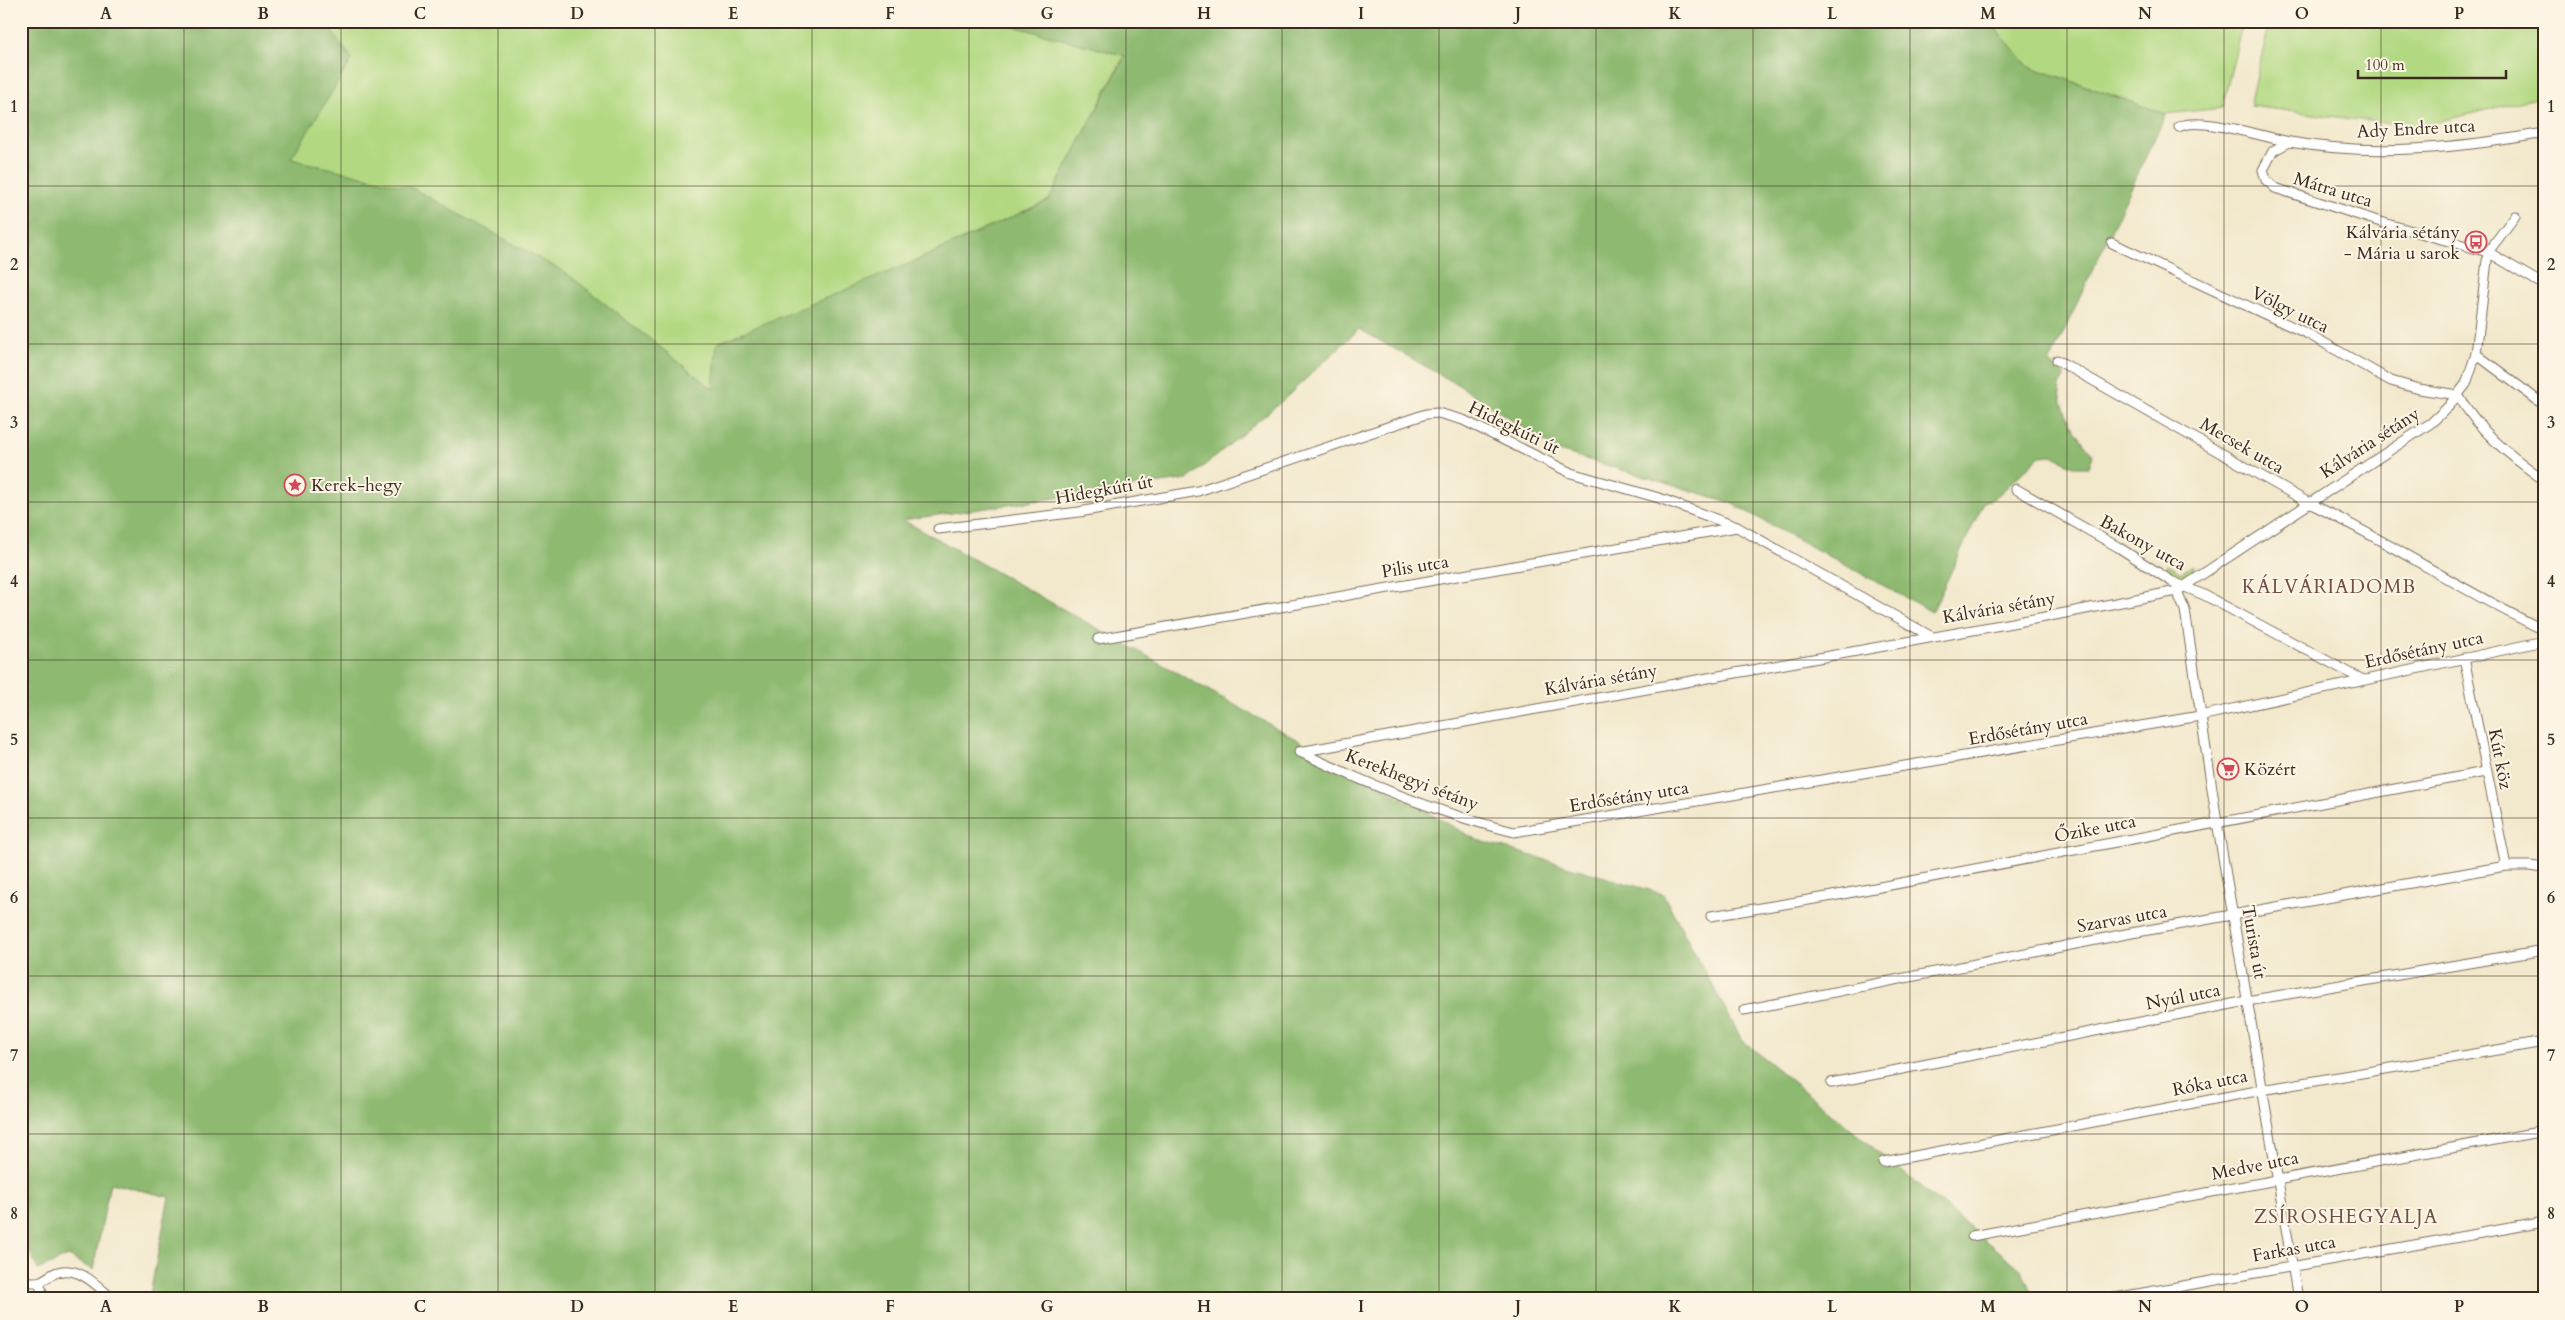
<svg xmlns="http://www.w3.org/2000/svg" width="2565" height="1320" font-family="Cardo,serif">
<rect width="100%" height="100%" fill="#fcf5e5"/>
<filter id="ink" filterUnits="userSpaceOnUse"><feTurbulence type="fractalNoise" baseFrequency=".02" numOctaves="2"/><feDisplacementMap in="SourceGraphic" scale="10" xChannelSelector="R" yChannelSelector="G"/><feConvolveMatrix kernelMatrix="1 2 1 2 8 2 1 2 1" color-interpolation-filters="sRGB"/></filter>
<filter id="wash" filterUnits="userSpaceOnUse"><feTurbulence type="fractalNoise" baseFrequency=".0096" numOctaves="4" result="noise"/><feDisplacementMap in="SourceGraphic" scale="20" xChannelSelector="R" yChannelSelector="G"/><feGaussianBlur stdDeviation="1.12" result="paint"/><feColorMatrix in="noise" values="0 0 0 0 0 0 0 0 0 0 0 0 0 0 0 0 0 1.4 0 .05"/><feComposite in="paint" operator="in"/></filter>
<g filter="url(#wash)">
<rect width="100%" height="100%" fill="#f2e8cc"/>
<g fill="#b2d982" stroke="#768250">
<polygon points="324,21 995,21 1125,55 1049,200 920,259 713,390 566,273 290,158 352,59"/>
<polygon points="1989,21 2243,21 2222,108 2166,114 2028,66"/>
<polygon points="2270,21 2528,21 2544,25 2544,96 2416,127 2250,106"/>
<polygon points="2167,565 2181,573 2193,565 2194,573 2188,578 2178,581 2164,572"/>
</g>
<path fill="#8db970" stroke="#647247" d="M21,21H324L352,59L291,159L412,188L566,273L713,389L717,343L920,259L1049,200L1125,56L995,21H1989L2028,66L2166,114L2049,363L2066,376L2059,385C2063,418 2074,429 2093,455L2089,467H2075L2052,455L2040,456L1995,498L1984,502L1932,612L1729,502L1559,451L1457,384L1359,329L1282,401L1188,479L903,520L1477,840L1663,894L1742,1040L2022,1270L2034,1299H149L169,1197L110,1183L93,1270L68,1256L38,1270L21,1233Z"/>
</g>
<g filter="url(#ink)">
<g fill="none" stroke-linecap="round" stroke-linejoin="round">
<g stroke="#7b6c5b" stroke-width="11">
<g id="street">
<path d="M2179,127C2197,115 2267,138 2290,142C2375,157 2460,148 2544,133"/>
<polyline points="2289,142 2273,151 2263,170 2266,180 2275,188 2387,224 2488,252 2544,285"/>
<polyline points="2112,243 2310,335 2391,381 2419,389 2458,395"/>
<polyline points="2476,354 2544,405"/>
<path d="M2057,360L2309,503C2389,541 2463,592 2544,630"/>
<path d="M2458,395C2479,431 2510,456 2544,480"/>
<polyline points="2016,489 2118,547 2171,581 2204,595 2363,680"/>
<polyline points="938,529 1079,512 1198,491 1426,414 1438,413 1463,420 1571,473 1659,498 1737,527 1932,637"/>
<polyline points="2177,591 2185,610 2217,822 2298,1299"/>
<polyline points="1098,639 1737,527"/>
<polyline points="2464,658 2506,866"/>
<polyline points="1299,752 2045,617 2177,591 2431,423 2448,407 2466,384 2476,354 2488,252 2515,216"/>
<path d="M1300,752C1369,785 1440,814 1514,832L2200,716L2544,641"/>
<polyline points="1711,916 1827,897 2485,772"/>
<polyline points="1744,1010 2126,934 2506,866 2530,866 2544,868"/>
<polyline points="1831,1083 2247,1001 2544,950"/>
<polyline points="1883,1162 2262,1090 2544,1042"/>
<polyline points="1972,1236 2544,1131"/>
<path d="M21,1282C27,1281 36,1283 41,1281C48,1278 53,1272 62,1271C82,1268 99,1288 113,1299"/>
<polyline points="39,1282 44,1299"/>
<polyline points="2109,1299 2544,1222"/>
</g>
</g>
<use href="#street" stroke="#fff" stroke-width="9"/>
</g>
</g>
<path fill="none" stroke="#3b2a1e" stroke-width="1" stroke-opacity="0.55" d="M184,21V1299M341,21V1299M498,21V1299M655,21V1299M812,21V1299M969,21V1299M1126,21V1299M1282,21V1299M1439,21V1299M1596,21V1299M1753,21V1299M1910,21V1299M2067,21V1299M2224,21V1299M2381,21V1299M21,186H2544M21,344H2544M21,502H2544M21,660H2544M21,818H2544M21,976H2544M21,1134H2544"/>
<defs>
<g id="bus-ring" transform="scale(1.125)"><circle r="9.5" fill="#fcf5e5" stroke="#d1495b" stroke-width="1.5"/><path d="M-5-6H5V4H4V6H2V4H-2V6H-4V4H-5ZM-3.5-4V0h7V-4ZM-3.5 1.2v1.5H-2V1.2ZM2 1.2v1.5H3.5V1.2Z" fill="#d1495b"/></g>
<g id="sight-ring" transform="scale(1.125)"><circle r="9.5" fill="#fcf5e5" stroke="#d1495b" stroke-width="1.5"/><path d="M0-6L1.8-2.2L6-1.7L2.9 1.2L3.7 5.4L0 3.3L-3.7 5.4L-2.9 1.2L-6-1.7L-1.8-2.2Z" fill="#d1495b"/></g>
<g id="supermarket-ring" transform="scale(1.125)"><circle r="9.5" fill="#fcf5e5" stroke="#d1495b" stroke-width="1.5"/><path d="M-6-5.5h2.5l.6 2H6L4.5 2H-2.5L-4.4-4H-6ZM-1.5 3.2a1.3 1.3 0 1 0 .1 0ZM3 3.2a1.3 1.3 0 1 0 .1 0Z" fill="#d1495b"/></g>
</defs>
<g fill-rule="evenodd">
<use href="#bus-ring" x="2476" y="242"/>
<use href="#sight-ring" x="295" y="485"/>
<use href="#supermarket-ring" x="2228" y="769"/>
</g>
<g text-anchor="middle" dominant-baseline="central" stroke-width="4" stroke-linejoin="round" paint-order="stroke">
<g font-size="18" fill="#3b2a1e" stroke="#fcf5e5">
<text transform="translate(2416 129) rotate(-3)">Ady Endre utca</text>
<text transform="translate(2333 190) rotate(17)">Mátra utca</text>
<text transform="translate(2290 310) rotate(26)">Völgy utca</text>
<text transform="translate(1514 428) rotate(26)">Hidegkúti út</text>
<text transform="translate(2370 443) rotate(-33)">Kálvária sétány</text>
<text transform="translate(2242 446) rotate(30)">Mecsek utca</text>
<text transform="translate(1104 490) rotate(-10)">Hidegkúti út</text>
<text transform="translate(2143 543) rotate(29)">Bakony utca</text>
<text transform="translate(1415 567) rotate(-9)">Pilis utca</text>
<text transform="translate(1999 608) rotate(-10)">Kálvária sétány</text>
<text transform="translate(2424 650) rotate(-12)">Erdősétány utca</text>
<text transform="translate(1601 680) rotate(-10)">Kálvária sétány</text>
<text transform="translate(2028 729) rotate(-10)">Erdősétány utca</text>
<text transform="translate(2500 759) rotate(79)">Kút köz</text>
<text transform="translate(1412 780) rotate(21)">Kerekhegyi sétány</text>
<text transform="translate(1629 797) rotate(-9)">Erdősétány utca</text>
<text transform="translate(2095 829) rotate(-11)">Őzike utca</text>
<text transform="translate(2122 919) rotate(-10)">Szarvas utca</text>
<text transform="translate(2254 942) rotate(80)">Turista út</text>
<text transform="translate(2183 997) rotate(-11)">Nyúl utca</text>
<text transform="translate(2210 1083) rotate(-11)">Róka utca</text>
<text transform="translate(2255 1166) rotate(-11)">Medve utca</text>
<text transform="translate(2294 1249) rotate(-10)">Farkas utca</text>
</g>
<g font-size="18" fill="#3b2a1e" stroke="#fcf5e5" text-anchor="start">
<text x="2460" y="232" text-anchor="end">Kálvária sétány<tspan x="2460" dy="21">- Mária u sarok</tspan></text>
<text x="311" y="485">Kerek-hegy</text>
<text x="2244" y="769">Közért</text>
</g>
<g font-size="19" letter-spacing="1" fill="#714e46" stroke="#fcf5e5">
<text x="2329" y="587">KÁLVÁRIADOMB</text>
<text x="2346" y="1217">ZSÍROSHEGYALJA</text>
</g>
</g>
<rect width="2565" height="1320" fill="none" stroke="#fcf5e5" stroke-width="55"/>
<path d="M2358 70v8h148v-8" fill="none" stroke="#3b2a1e" stroke-width="2.5"/>
<text x="2365" y="70" font-size="15" fill="#3b2a1e" stroke="#fcf5e5" stroke-width="4" paint-order="stroke">100 m</text>
<rect x="28" y="28" width="2510" height="1264" fill="none" stroke="#3b2a1e" stroke-width="2"/>
<g font-size="16" text-anchor="middle" font-weight="bold" fill="#3b2a1e">
<text x="106" y="19">A</text>
<text x="263" y="19">B</text>
<text x="420" y="19">C</text>
<text x="577" y="19">D</text>
<text x="733" y="19">E</text>
<text x="890" y="19">F</text>
<text x="1047" y="19">G</text>
<text x="1204" y="19">H</text>
<text x="1361" y="19">I</text>
<text x="1518" y="19">J</text>
<text x="1675" y="19">K</text>
<text x="1832" y="19">L</text>
<text x="1988" y="19">M</text>
<text x="2145" y="19">N</text>
<text x="2302" y="19">O</text>
<text x="2459" y="19">P</text>
<text x="14" y="112">1</text>
<text x="2551" y="112">1</text>
<text x="14" y="270">2</text>
<text x="2551" y="270">2</text>
<text x="14" y="428">3</text>
<text x="2551" y="428">3</text>
<text x="14" y="587">4</text>
<text x="2551" y="587">4</text>
<text x="14" y="745">5</text>
<text x="2551" y="745">5</text>
<text x="14" y="903">6</text>
<text x="2551" y="903">6</text>
<text x="14" y="1061">7</text>
<text x="2551" y="1061">7</text>
<text x="14" y="1219">8</text>
<text x="2551" y="1219">8</text>
<text x="106" y="1312">A</text>
<text x="263" y="1312">B</text>
<text x="420" y="1312">C</text>
<text x="577" y="1312">D</text>
<text x="733" y="1312">E</text>
<text x="890" y="1312">F</text>
<text x="1047" y="1312">G</text>
<text x="1204" y="1312">H</text>
<text x="1361" y="1312">I</text>
<text x="1518" y="1312">J</text>
<text x="1675" y="1312">K</text>
<text x="1832" y="1312">L</text>
<text x="1988" y="1312">M</text>
<text x="2145" y="1312">N</text>
<text x="2302" y="1312">O</text>
<text x="2459" y="1312">P</text>
</g>
</svg>
